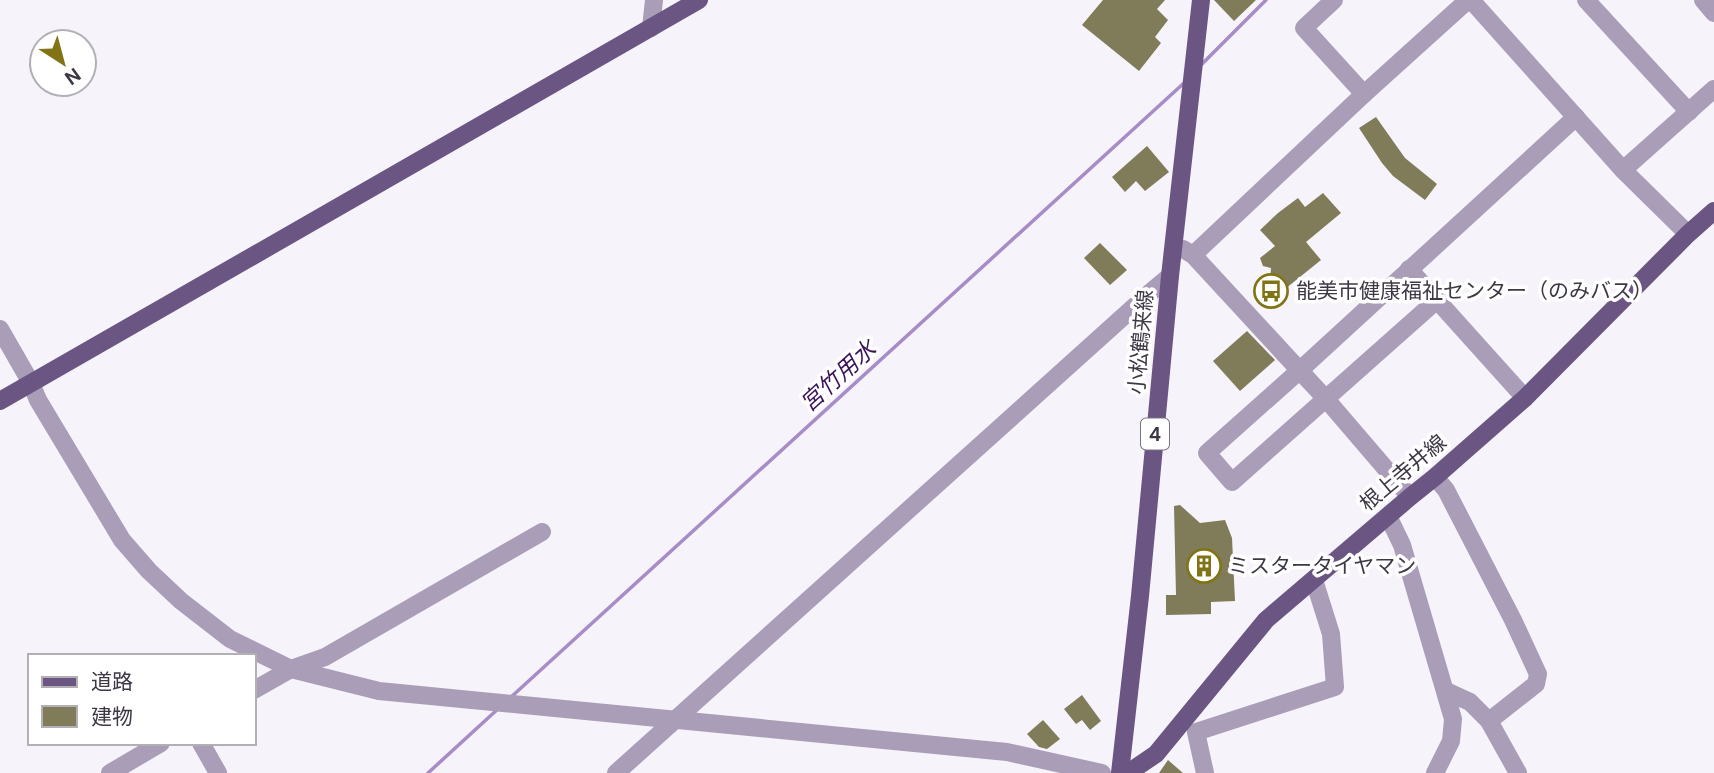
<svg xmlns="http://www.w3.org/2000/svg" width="1714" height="773" font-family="'DM Sans','Noto Sans JP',sans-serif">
<rect width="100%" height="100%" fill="#f6f3fa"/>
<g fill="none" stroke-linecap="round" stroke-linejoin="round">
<g stroke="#a78cc7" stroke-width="3.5">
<polyline points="1199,67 1266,0"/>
<polyline points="510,698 1184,83"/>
<polyline points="428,773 499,708"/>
</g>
</g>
<g fill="#807b59">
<polygon points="1103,0 1165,0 1157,9 1168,20 1155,37 1161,43 1139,71 1082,25"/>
<polygon points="1214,0 1256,0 1234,21"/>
<polygon points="1376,117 1405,158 1437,184 1425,200 1393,176 1382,163 1359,128"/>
<polygon points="1147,146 1169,172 1145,191 1136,181 1125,192 1112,177"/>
<polygon points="1323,193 1341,213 1306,242 1321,260 1285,289 1277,289 1270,280 1271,268 1263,266 1260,258 1275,246 1260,230 1278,213 1298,198 1305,207"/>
<polygon points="1100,243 1127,270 1110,285 1084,258"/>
<polygon points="1247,331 1275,360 1240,391 1213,361"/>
<polygon points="1180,505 1200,523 1225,520 1232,538 1235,601 1211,602 1211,614 1166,615 1166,595 1176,595 1174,506"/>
<polygon points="1082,695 1101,721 1090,730 1082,720 1076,724 1064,709"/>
<polygon points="1043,720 1060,739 1047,749 1039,747 1027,734"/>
<polygon points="1168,760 1183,773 1159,773"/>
</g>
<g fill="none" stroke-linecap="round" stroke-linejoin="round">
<g stroke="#a99db8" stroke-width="18">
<polyline points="1334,0 1304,28 1364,94"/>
<polyline points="1471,0 1623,170 1688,234"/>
<polyline points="1586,0 1689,112"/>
<polyline points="1703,0 1714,13"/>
<polyline points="651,28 654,0"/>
<polyline points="1623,170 1714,89"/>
<polyline points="1183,249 1193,255 1326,399 1410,497"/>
<polyline points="1193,255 1364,94 1468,0"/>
<polyline points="1409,269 1525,398"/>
<polyline points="1437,300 1232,482 1207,453 1299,371 1576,117"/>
<polyline points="0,329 31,383 38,400 122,540 149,571 181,601 230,639 291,669 379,691 1007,752 1102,773"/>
<polyline points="1435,477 1446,490 1513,620 1538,674 1536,684 1489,721"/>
<polyline points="1388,516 1402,545 1453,719 1451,741 1435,773"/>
<polyline points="254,690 291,669 325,657 542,532"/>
<polyline points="1446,691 1470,702 1489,721 1518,773"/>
<polyline points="201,743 218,773"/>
<polyline points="110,773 161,743"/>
<polyline points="616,773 1145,297 1170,276"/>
<polyline points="1205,773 1196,732 1335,687 1331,634 1314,580"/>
</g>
<g stroke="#6a5583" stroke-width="18">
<polyline points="0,401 699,0"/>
<polyline points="1120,773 1140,596 1170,276 1201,0"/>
<polyline points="1128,773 1156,754 1266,620 1410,497 1435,477 1525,398 1688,234 1714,211"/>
</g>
</g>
<defs>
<g id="bus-ring" transform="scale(1.75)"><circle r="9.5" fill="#fff" stroke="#807416" stroke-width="1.5"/><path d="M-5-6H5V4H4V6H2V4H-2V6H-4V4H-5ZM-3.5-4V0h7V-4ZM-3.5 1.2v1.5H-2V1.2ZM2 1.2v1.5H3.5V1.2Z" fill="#807416"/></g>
<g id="building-ring" transform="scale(1.75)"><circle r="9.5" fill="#fff" stroke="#807416" stroke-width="1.5"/><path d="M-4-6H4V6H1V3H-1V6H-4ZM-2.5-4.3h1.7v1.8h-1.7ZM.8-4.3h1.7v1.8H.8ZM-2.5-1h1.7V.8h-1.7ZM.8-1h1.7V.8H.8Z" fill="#807416"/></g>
</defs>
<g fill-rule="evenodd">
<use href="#bus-ring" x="1271" y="291"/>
<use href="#building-ring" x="1204" y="566"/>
</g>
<g text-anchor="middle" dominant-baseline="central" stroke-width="7" stroke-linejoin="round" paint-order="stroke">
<rect fill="#fff" stroke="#78747e" stroke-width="2" x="1141" y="418.5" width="28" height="31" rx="5"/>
<g font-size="19" font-weight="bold" fill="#3e3846">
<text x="1155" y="434">4</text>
</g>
<g font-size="21" fill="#3e3846" stroke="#fff" text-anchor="start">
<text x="1296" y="291">能美市健康福祉センター（のみバス）</text>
<text x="1228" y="566">ミスタータイヤマン</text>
</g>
<g font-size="21" fill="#3e3846" stroke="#fff">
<text transform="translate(1141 342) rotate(-85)">小松鶴来線</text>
<text transform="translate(1403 473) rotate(-40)">根上寺井線</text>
</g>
<g font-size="23" font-style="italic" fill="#391258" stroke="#fff">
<text transform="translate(838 376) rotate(-42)">宮竹用水</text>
</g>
</g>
<rect x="28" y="654" width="228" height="91" fill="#ffffff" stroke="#b2afb5" stroke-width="2"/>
<rect x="42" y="677" width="35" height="10" fill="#6a5583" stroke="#b2afb5" stroke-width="2"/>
<text x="91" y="689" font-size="21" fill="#3e3846">道路</text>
<rect x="42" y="706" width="35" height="21" fill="#807b59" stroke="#b2afb5" stroke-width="2"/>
<text x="91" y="724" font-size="21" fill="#3e3846">建物</text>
<g transform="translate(63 63) rotate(144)"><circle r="33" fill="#ffffff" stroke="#b2afb5" stroke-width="2"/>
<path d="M0-5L12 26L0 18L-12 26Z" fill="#807416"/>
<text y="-10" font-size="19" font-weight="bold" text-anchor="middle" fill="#3e3846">N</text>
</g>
</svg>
